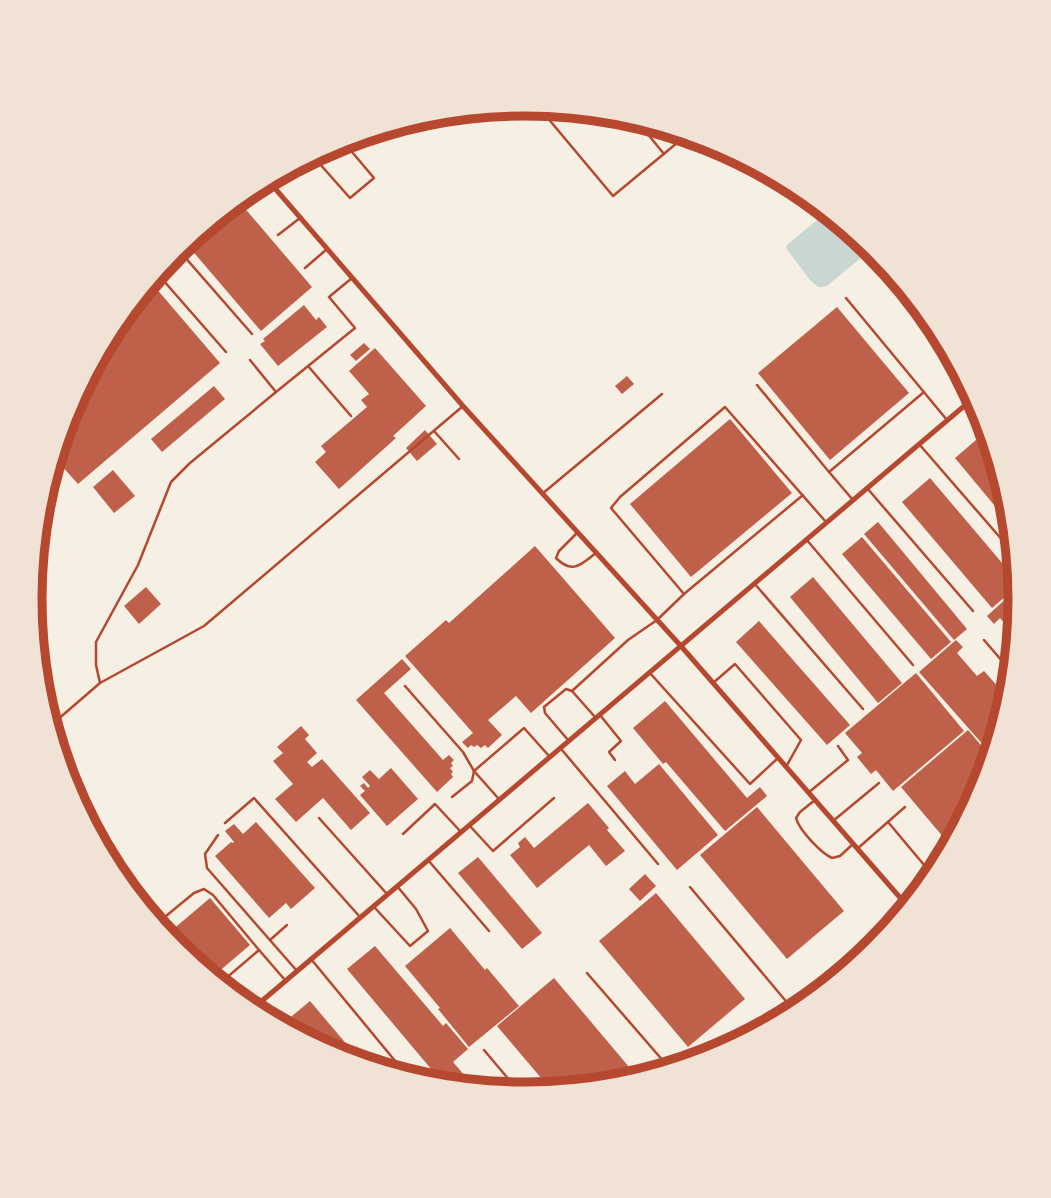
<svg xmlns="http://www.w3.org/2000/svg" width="1051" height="1198" font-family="'Sofia Sans Condensed',sans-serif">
<rect width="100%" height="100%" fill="#f6efe4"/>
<polygon fill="#c9d6d2" points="829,210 874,247 828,285 824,287 818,287 810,280 786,248 787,245"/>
<g fill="#bf614a">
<polygon points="236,198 312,287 261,331 184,241"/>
<polygon points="149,280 220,363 78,484 53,456 68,409 105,339 136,313 129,305"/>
<polygon points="304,305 316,320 319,317 327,327 278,366 260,344 265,341 263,339"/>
<polygon points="837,307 909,393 830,460 758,373"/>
<polygon points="364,343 370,349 356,361 350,355"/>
<polygon points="375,348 426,406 393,436 396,438 339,489 315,462 326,452 321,446 367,407 361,400 369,394 349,371"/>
<polygon points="627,376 634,384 622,394 615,386"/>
<polygon points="214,386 225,399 162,452 151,439"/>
<polygon points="730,419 792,493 691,577 630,504"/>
<polygon points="425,430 437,444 417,461 406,448"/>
<polygon points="983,434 996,450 1012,503 1014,529 955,458"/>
<polygon points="113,470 135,496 114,513 93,487"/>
<polygon points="930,478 1020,584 992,608 902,502"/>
<polygon points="878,522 967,629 954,640 864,534"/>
<polygon points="862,537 951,642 931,659 842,554"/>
<polygon points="535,546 615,638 531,713 516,696 488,720 502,735 488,748 485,745 481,748 477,745 474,747 471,745 468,748 462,742 473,733 405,656 446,620 449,623"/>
<polygon points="813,577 902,683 878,703 790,597"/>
<polygon points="1020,586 1021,599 1017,638 1000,618 994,624 987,616"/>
<polygon points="146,587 161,604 139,624 124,606"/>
<polygon points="759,621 850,725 827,745 736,642"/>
<polygon points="956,640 963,647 957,653 977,676 984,671 1000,689 994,695 1007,710 993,756 919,672"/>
<polygon points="402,659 411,669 384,693 443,760 449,755 454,760 451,763 453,766 450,768 453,772 451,774 453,777 437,792 356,700"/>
<polygon points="916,673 964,731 893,791 876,770 871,774 857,757 862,753 845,733"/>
<polygon points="665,701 747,798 760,787 767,796 725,831 666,762 663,764 633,728"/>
<polygon points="301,726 309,735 305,739 317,753 307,762 312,767 322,759 370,813 351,830 323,798 296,822 275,799 293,784 273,761 283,753 277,747"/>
<polygon points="968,730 993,759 983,789 969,817 944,838 901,787"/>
<polygon points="659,764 718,835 677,870 607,786 625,771 635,784"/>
<polygon points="391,768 418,799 387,826 360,795 365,791 360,786 364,783 368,788 370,786 362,777 370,770 379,779"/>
<polygon points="588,803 609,828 607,830 625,851 606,866 589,845 537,888 510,855 520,847 518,843 525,837 534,848"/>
<polygon points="757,807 844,911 787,959 700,855"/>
<polygon points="256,822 315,888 291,909 286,903 269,918 215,856 231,842 233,843 234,842 225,831 234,824 243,834"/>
<polygon points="478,857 542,933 522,949 458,873"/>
<polygon points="645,874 656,886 640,901 629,889"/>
<polygon points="656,893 745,999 688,1047 599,941"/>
<polygon points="210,898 250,945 210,979 175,949 164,937"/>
<polygon points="450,928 485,970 487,968 519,1006 469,1047 438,1009 440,1008 405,966"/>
<polygon points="375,946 443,1026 446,1023 468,1049 453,1062 477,1090 427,1085 437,1076 347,969"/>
<polygon points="554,978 640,1080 622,1085 553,1092 497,1026"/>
<polygon points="310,1001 365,1066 335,1057 279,1027"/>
</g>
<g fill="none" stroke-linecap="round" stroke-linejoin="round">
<g stroke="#b5482f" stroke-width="2.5">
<polyline points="536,104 613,196 689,133"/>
<polyline points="633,116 664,154"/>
<polyline points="311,154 350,198 374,178 341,139"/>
<polyline points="248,203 270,184"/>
<polyline points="278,235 300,218"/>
<polyline points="176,247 252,334"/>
<polyline points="305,268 327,249"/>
<polyline points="156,272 226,352"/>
<polyline points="846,298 947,420"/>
<polyline points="116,320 117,321"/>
<polyline points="250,360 276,392 355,328 329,297 352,278"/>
<polyline points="308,366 351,416"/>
<polyline points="757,385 829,472"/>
<polyline points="972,400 986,416"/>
<polyline points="434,431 459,459"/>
<polyline points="919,444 1017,557"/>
<polyline points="867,488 973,611"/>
<polyline points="542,494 662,394"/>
<polyline points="853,500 829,472 924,392"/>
<path d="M577,533L559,551L556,558C573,575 581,564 596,553"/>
<polyline points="806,539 913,665"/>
<polyline points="754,583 863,709"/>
<polyline points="684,594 803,495"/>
<polyline points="984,640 1014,675"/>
<polyline points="649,672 750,784 778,758"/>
<polyline points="100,683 96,665 96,642 138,565 171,482 190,463 276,392"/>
<polyline points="713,683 735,664 801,740 786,767"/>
<polyline points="405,686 463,752 474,771 472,781 452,797"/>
<polyline points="600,715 621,741 609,752 615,760"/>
<polyline points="595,717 572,691 628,640 657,620 684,594 611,508 620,497 725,407 826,522"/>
<polyline points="49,727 100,683 204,626 463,406"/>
<polyline points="568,740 545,713 544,707 566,689 572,691"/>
<polyline points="562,750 658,864"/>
<polyline points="808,793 848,760 838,746"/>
<polyline points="498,798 474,771 524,728 549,756"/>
<path d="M815,800L800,812L796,818C799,830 821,853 832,858L840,856L853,844"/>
<polyline points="319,818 387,894"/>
<polyline points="833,821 879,783"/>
<polyline points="888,822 935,878"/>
<polyline points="225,823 254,798 360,917"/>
<polyline points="469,825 493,851 554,798"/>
<polyline points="403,834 435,804 461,832"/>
<polyline points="218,835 205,854 207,868 297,971"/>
<polyline points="857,849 905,807"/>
<polyline points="428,860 489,931"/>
<polyline points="690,887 790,1006"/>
<polyline points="375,908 410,946 428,931 416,909 397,886"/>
<polyline points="155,925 194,893 204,889 213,895 259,950"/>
<polyline points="270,940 287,925"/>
<polyline points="311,959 410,1079"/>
<polyline points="587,973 671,1070"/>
<polyline points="824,978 832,986"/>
<polyline points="218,985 259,950 285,980"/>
<polyline points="484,1050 521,1094"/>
</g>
<g stroke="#b5482f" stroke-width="5">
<polyline points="266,178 463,406 680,645 910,909"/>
<polyline points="250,1011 976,396"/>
<polyline points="753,1037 917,899"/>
</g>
</g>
<path d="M0 0H1051V1198H0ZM42 599a483 483 0 1 1 966 0a483 483 0 1 1-966 0Z" fill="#f1e2d6" fill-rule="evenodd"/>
<path fill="none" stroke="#b5482f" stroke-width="9" d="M42 599a483 483 0 1 1 966 0a483 483 0 1 1-966 0Z"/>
</svg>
